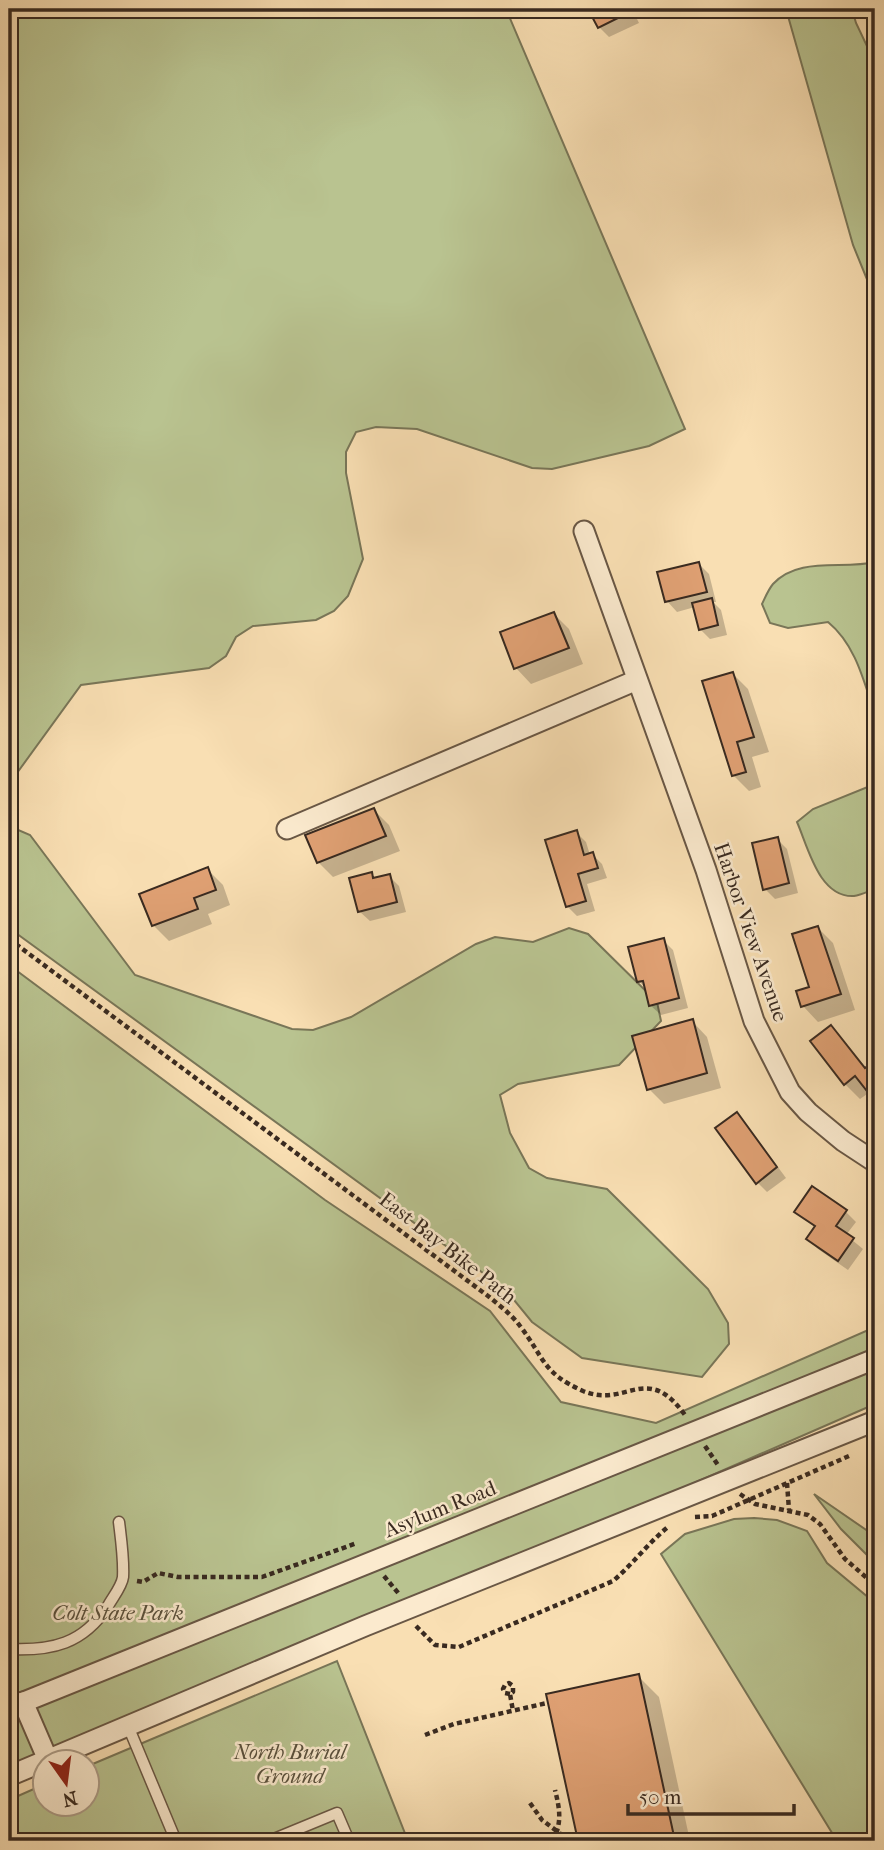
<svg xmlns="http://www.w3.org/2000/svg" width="884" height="1850" font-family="'IM FELL French Canon',serif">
<rect width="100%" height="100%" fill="#f9dfb3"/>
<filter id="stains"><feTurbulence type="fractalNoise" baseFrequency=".00286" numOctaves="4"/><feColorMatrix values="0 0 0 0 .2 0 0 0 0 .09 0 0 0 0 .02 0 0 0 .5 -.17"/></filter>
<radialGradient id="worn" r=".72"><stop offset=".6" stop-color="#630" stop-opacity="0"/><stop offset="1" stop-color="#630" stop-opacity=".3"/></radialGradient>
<g fill="#b9c390" stroke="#797658" stroke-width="2">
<polygon points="9,9 506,9 685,429 649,446 552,469 532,468 417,429 376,427 356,432 346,452 346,473 363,559 348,596 334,611 316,620 253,626 236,637 226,656 209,668 81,685 9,784"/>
<polygon points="786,9 852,9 856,23 875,63 875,299 853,245"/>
<path d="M875,562V715C864,682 856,645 828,622L788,628L770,623L762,604C765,598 768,590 773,584C799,556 842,570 875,562Z"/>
<path d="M875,784V889C869,891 861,895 854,896C819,898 808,847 797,822L813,809Z"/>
<polygon points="9,826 30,835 135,975 292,1029 313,1030 351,1017 476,944 495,937 533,942 569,928 588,934 657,1002 661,1021 619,1065 518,1084 500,1095 510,1133 529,1168 547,1178 607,1189 708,1289 728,1323 729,1344 702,1377 582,1358 532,1322 505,1289 9,928"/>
<polygon points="9,965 325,1200 490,1311 561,1402 656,1423 875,1327 875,1404 9,1782"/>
<polygon points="814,1494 875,1536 875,1563 841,1529"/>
<polygon points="754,1518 777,1520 807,1531 827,1563 875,1603 875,1841 837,1841 661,1554 685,1534 734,1519"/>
<polygon points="337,1661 408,1841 9,1841 9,1800 45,1784 46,1804 88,1804 88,1766"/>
</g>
<g fill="#0003">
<polygon points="590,9 632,9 639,23 609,37 599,27"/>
<polygon points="699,564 709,574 716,602 713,602 721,610 727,635 710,639 700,629 695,607 677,612 667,601"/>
<polygon points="554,614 569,629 583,664 531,684 516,668 503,633"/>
<polygon points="733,674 748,689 769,752 752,757 761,787 749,791 733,775"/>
<polygon points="374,810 389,825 400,851 333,877 318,862"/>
<polygon points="576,832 586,842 590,855 592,854 602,864 607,878 587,884 595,911 577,916 567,906"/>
<polygon points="777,839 787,849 798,893 775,899 765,889"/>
<polygon points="207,869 223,885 230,905 208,914 212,924 169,941 153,925"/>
<polygon points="371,874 376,879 389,876 399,886 406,912 370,921 359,911"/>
<polygon points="818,928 833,943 855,1010 818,1022 803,1006 811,988"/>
<polygon points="663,940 673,950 688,1008 661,1015 650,1005 646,989 639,981"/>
<polygon points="692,1021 707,1037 721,1088 664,1104 649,1089"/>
<polygon points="831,1027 867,1069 875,1062 875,1099 870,1092 860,1099 845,1084"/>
<polygon points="737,1115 747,1125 786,1178 767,1192 757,1182"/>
<polygon points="796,1212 846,1212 856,1222 846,1235 863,1249 848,1270 818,1249 808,1239 816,1228"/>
<polygon points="638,1676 659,1697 690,1841 580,1841 548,1696"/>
</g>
<g fill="#dfa073" stroke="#392a20" stroke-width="2">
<polygon points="588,9 628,9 630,12 598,28"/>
<polygon points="699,562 707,592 665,602 657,572"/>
<polygon points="712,598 718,625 699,630 692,603"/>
<polygon points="554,612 569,648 514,669 500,632"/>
<polygon points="733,672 754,737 737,742 746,772 732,776 702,681"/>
<polygon points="374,808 386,836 317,863 305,835"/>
<polygon points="577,830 584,855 593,852 598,868 578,874 586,901 566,907 545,840"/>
<polygon points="778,837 789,883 763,890 752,843"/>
<polygon points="208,867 216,890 194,898 198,909 152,926 139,894"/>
<polygon points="372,872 373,878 390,874 397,902 358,912 349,878"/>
<polygon points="818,926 841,994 801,1007 796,991 809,987 792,934"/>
<polygon points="664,938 679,998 649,1006 643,981 637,982 628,947"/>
<polygon points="693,1019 707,1073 647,1090 632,1036"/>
<polygon points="831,1025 865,1068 875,1060 874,1100 855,1076 844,1085 810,1041"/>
<polygon points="737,1112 777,1167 756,1184 715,1128"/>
<polygon points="812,1186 847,1210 836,1226 854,1238 838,1261 806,1239 815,1226 794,1212"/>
<polygon points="639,1674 675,1841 578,1841 546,1694"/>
</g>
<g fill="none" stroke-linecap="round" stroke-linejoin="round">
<g stroke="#695745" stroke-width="13">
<g id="lane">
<path d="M9,1649C52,1651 83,1644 108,1606C113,1597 122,1586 123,1577C124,1559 121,1539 119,1522"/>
<polyline points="128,1726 176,1841"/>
<polyline points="269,1841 337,1813 349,1841"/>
</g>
</g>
<g stroke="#695745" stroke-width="23">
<g id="street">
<polyline points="584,531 706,870 754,1021 790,1092 808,1112 843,1141 875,1162"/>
<polyline points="287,829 637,680"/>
<polyline points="23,1702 48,1760"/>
<polyline points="9,1708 875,1359"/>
<polyline points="9,1776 365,1626 875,1421"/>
</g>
</g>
<g stroke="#392a20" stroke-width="4.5" stroke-dasharray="5 3.5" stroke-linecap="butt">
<path d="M9,939L488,1296C499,1305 511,1314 520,1326C544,1357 542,1373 583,1391C627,1409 646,1361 685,1415"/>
<polyline points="705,1446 718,1465"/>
<polyline points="787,1483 789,1510"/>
<polyline points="740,1494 755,1504 808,1515 820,1524 845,1559 875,1585"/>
<polyline points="695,1517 712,1516 849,1456"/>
<polyline points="384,1576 399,1594"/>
<polyline points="137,1581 143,1582 158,1573 178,1577 262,1577 357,1543"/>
<path d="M416,1626L435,1645L459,1647L613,1581C633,1564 648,1543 668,1527"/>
<polyline points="510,1694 505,1693 503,1689 505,1685 509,1683 513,1686 513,1692 510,1694 513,1711"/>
<polyline points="425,1735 454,1724 547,1703"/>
<polyline points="530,1803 542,1820 570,1841"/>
<path d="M553,1841C562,1822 560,1810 555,1790"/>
</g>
<use href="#lane" stroke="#fbeace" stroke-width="10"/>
<use href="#street" stroke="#fbeace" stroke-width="19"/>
</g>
<g text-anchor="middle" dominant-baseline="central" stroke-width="5" stroke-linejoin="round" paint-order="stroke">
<g font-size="21" fill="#392a20" stroke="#fbeace">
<text transform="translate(751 932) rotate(71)">Harbor View Avenue</text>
<text transform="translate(448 1248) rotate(38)">East Bay Bike Path</text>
<text transform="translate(440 1509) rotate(-22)">Asylum Road</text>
</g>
<g font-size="21" font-style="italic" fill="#59503c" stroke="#fbeace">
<text x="118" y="1613">Colt State Park</text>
<text x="290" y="1752">North Burial<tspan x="290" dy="24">Ground</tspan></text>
</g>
</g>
<rect width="884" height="1850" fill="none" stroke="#f9dfb3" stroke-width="35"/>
<rect x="10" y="10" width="863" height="1829" fill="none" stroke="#392a20" stroke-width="3.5"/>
<rect x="18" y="18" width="849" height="1815" fill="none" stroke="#392a20" stroke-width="2"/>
<g transform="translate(66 1783) rotate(166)"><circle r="33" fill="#fbeace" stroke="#ad9d88" stroke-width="2"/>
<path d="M0-5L12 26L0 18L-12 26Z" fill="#8f2418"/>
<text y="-10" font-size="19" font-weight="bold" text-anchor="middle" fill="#392a20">N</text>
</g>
<path d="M628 1804v10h166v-10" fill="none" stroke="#392a20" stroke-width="3.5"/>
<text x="639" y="1804" font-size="21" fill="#392a20" stroke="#fbeace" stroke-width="5" paint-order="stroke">50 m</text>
<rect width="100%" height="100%" filter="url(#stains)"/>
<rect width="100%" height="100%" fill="url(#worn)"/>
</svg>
